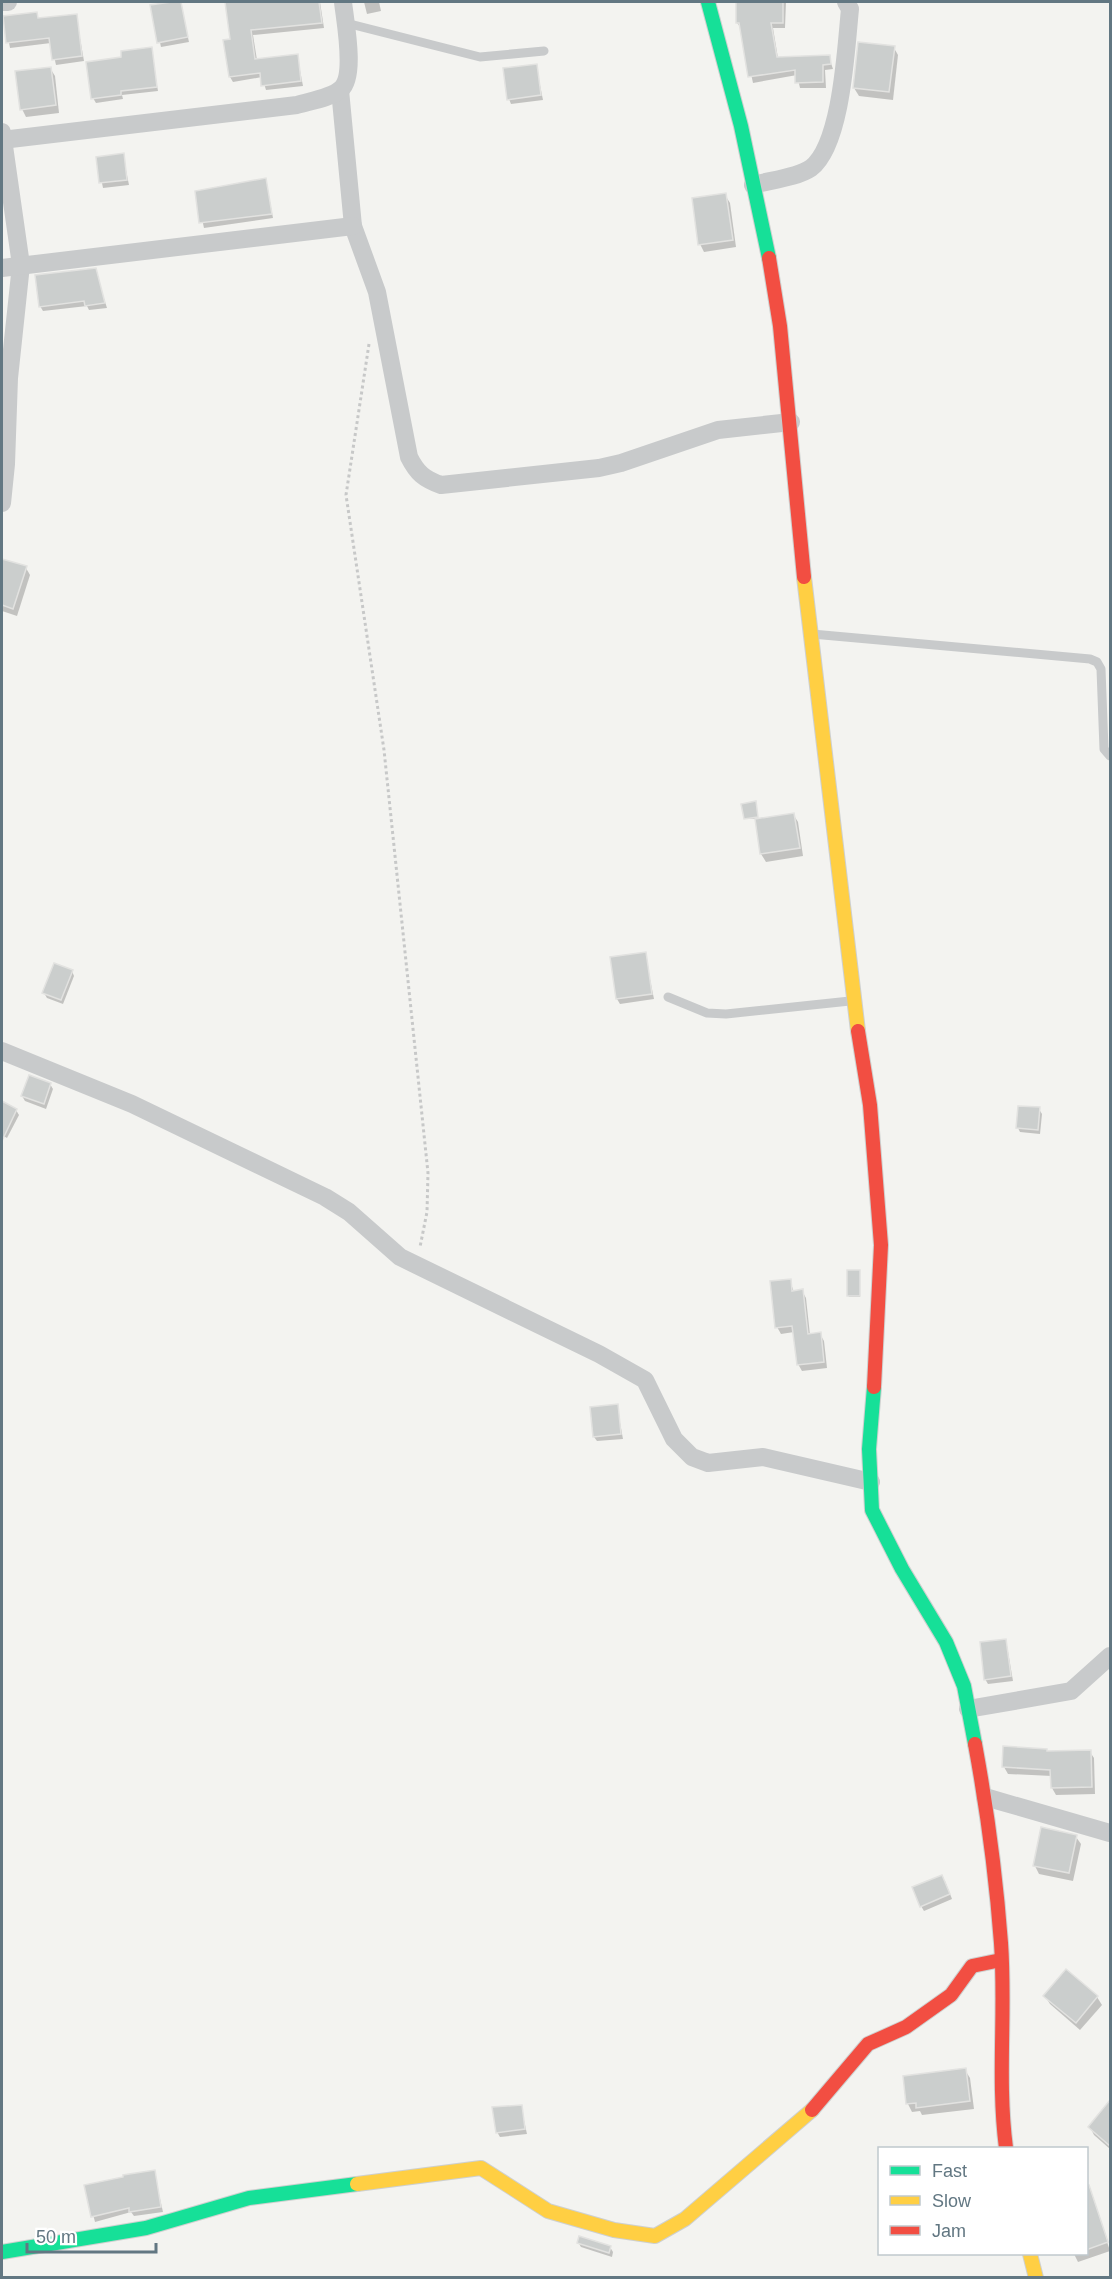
<svg xmlns="http://www.w3.org/2000/svg" width="1112" height="2279" font-family="Helvetica,sans-serif">
<rect width="100%" height="100%" fill="#f3f3f0"/>
<g fill="#0003">
<polygon points="180,2 189,42 161,47 152,6"/>
<polygon points="226,2 320,2 324,28 253,35 257,60 297,55 303,86 266,90 262,77 233,82 230,77 231,41"/>
<polygon points="364,2 379,2 381,11 367,14"/>
<polygon points="737,2 786,2 785,28 773,28 778,58 829,57 833,69 825,70 826,88 800,88 797,75 753,83 741,28 737,23"/>
<polygon points="36,14 40,20 76,15 84,61 56,65 51,43 10,48 4,17"/>
<polygon points="894,48 898,55 893,100 859,96 854,88"/>
<polygon points="151,49 158,91 122,95 123,99 96,103 93,98 123,59"/>
<polygon points="536,65 543,100 511,104 509,99"/>
<polygon points="50,68 55,76 59,113 26,117 22,109"/>
<polygon points="123,155 129,185 103,188 97,158"/>
<polygon points="266,180 273,218 204,228 196,192"/>
<polygon points="725,195 730,203 736,247 704,252 700,244"/>
<polygon points="95,270 107,308 89,310 87,306 43,311 40,306"/>
<polygon points="2,560 26,568 30,575 17,616 2,611"/>
<polygon points="756,805 758,820 793,814 798,822 803,856 766,862 761,854 756,819 745,818"/>
<polygon points="645,954 654,999 620,1004 617,999"/>
<polygon points="72,971 74,976 63,1004 47,998 44,993"/>
<polygon points="50,1084 53,1089 46,1109 25,1101 22,1096"/>
<polygon points="2,1103 16,1110 19,1115 7,1138 2,1135"/>
<polygon points="1039,1109 1042,1114 1040,1134 1020,1132 1018,1128"/>
<polygon points="859,1272 860,1297 849,1297 848,1295"/>
<polygon points="790,1281 794,1292 802,1291 806,1298 810,1335 820,1334 824,1341 827,1368 802,1371 798,1364 794,1332 781,1334 777,1327"/>
<polygon points="617,1406 623,1439 597,1441 594,1437"/>
<polygon points="1006,1640 1013,1681 988,1684 985,1679"/>
<polygon points="1005,1748 1047,1752 1090,1752 1094,1758 1095,1794 1056,1795 1052,1788 1052,1776 1008,1774 1004,1767"/>
<polygon points="1076,1837 1081,1844 1073,1881 1039,1874 1035,1866"/>
<polygon points="945,1881 952,1899 924,1911 921,1906"/>
<polygon points="1045,1996 1097,1997 1102,2005 1080,2030 1050,2004"/>
<polygon points="965,2070 970,2078 974,2109 922,2115 920,2111 912,2112 908,2104 904,2077"/>
<polygon points="1110,2102 1110,2149 1094,2135 1090,2127"/>
<polygon points="521,2107 527,2134 500,2137 497,2132"/>
<polygon points="154,2172 163,2212 134,2216 131,2212 95,2222 86,2187"/>
<polygon points="1094,2202 1110,2251 1078,2262 1074,2254 1086,2254 1086,2205"/>
<polygon points="578,2242 610,2247 613,2252 612,2257 581,2247"/>
</g>
<g fill="#cbcecd" stroke="#e2e2e0" stroke-width="1.5">
<polygon points="171,2 181,2 188,37 157,43 150,5"/>
<polygon points="225,2 319,2 322,23 251,30 255,59 298,54 301,81 261,86 260,73 229,77 223,40 230,39"/>
<polygon points="736,2 783,2 783,23 771,23 777,57 830,55 831,64 823,65 823,82 795,83 795,70 748,77 739,23 736,23"/>
<polygon points="37,12 38,18 77,14 82,56 52,60 49,38 6,43 3,16"/>
<polygon points="858,42 895,46 889,92 853,88"/>
<polygon points="152,47 157,87 121,91 121,95 91,99 86,62 121,57 121,51"/>
<polygon points="537,64 541,95 507,100 503,68"/>
<polygon points="51,67 56,105 20,110 15,71"/>
<polygon points="124,153 127,180 99,183 96,157"/>
<polygon points="266,178 272,214 199,223 195,191"/>
<polygon points="726,193 733,240 698,245 692,198"/>
<polygon points="96,268 105,303 85,306 84,301 39,307 35,275"/>
<polygon points="2,559 27,566 13,609 2,605"/>
<polygon points="756,801 758,817 744,819 741,804"/>
<polygon points="794,813 800,848 760,854 755,819"/>
<polygon points="646,952 652,994 616,999 610,957"/>
<polygon points="54,963 73,970 61,1000 42,993"/>
<polygon points="29,1075 51,1083 44,1104 21,1096"/>
<polygon points="2,1101 17,1109 2,1141"/>
<polygon points="1018,1106 1040,1107 1038,1130 1016,1128"/>
<rect x="847" y="1270" width="13" height="26"/>
<polygon points="791,1279 792,1291 803,1289 808,1334 821,1332 824,1362 797,1365 792,1326 775,1328 770,1281"/>
<polygon points="618,1404 621,1434 593,1437 590,1407"/>
<polygon points="1006,1639 1011,1676 984,1680 980,1642"/>
<polygon points="1003,1746 1047,1749 1047,1751 1091,1750 1092,1787 1051,1788 1050,1770 1002,1767"/>
<polygon points="1041,1827 1077,1835 1069,1873 1033,1866"/>
<polygon points="942,1875 950,1894 920,1907 912,1887"/>
<polygon points="1066,1969 1098,1996 1076,2023 1043,1996"/>
<polygon points="966,2068 970,2101 916,2108 916,2103 906,2104 903,2076"/>
<polygon points="1110,2100 1110,2146 1088,2127"/>
<polygon points="522,2105 525,2129 496,2133 492,2107"/>
<polygon points="155,2170 161,2207 129,2212 129,2208 91,2217 84,2185 123,2177 123,2175"/>
<polygon points="1089,2185 1108,2242 1086,2250 1086,2186"/>
<polygon points="579,2236 611,2246 609,2253 577,2243"/>
</g>
<g fill="none" stroke-linecap="round" stroke-linejoin="round">
<g stroke="#ced0cf" stroke-width="16">
<g id="fast">
<polyline points="708,2 741,126 769,258"/>
<polyline points="874,1387 869,1449 872,1510 902,1569 946,1642 964,1686 975,1744"/>
<polyline points="2,2252 146,2228 249,2198 357,2184"/>
</g>
</g>
<g stroke="#ced0cf" stroke-width="16">
<g id="slow">
<polyline points="804,577 858,1031"/>
<polyline points="357,2184 481,2168 548,2211 614,2230 655,2236 685,2219 812,2110"/>
<polyline points="1030,2254 1036,2278"/>
</g>
</g>
<g stroke="#ced0cf" stroke-width="16">
<g id="jam">
<polyline points="769,258 780,326 804,577"/>
<polyline points="858,1031 870,1105 881,1245 874,1387"/>
<path d="M975,1744C987,1809 996,1876 1001,1943C1006,2011 997,2080 1006,2148"/>
<polyline points="812,2110 868,2044 906,2027 951,1995 972,1966 1001,1960"/>
</g>
</g>
<polyline stroke="#c7c8c8" stroke-width="3" stroke-dasharray="3 3" stroke-linecap="butt" points="369,344 346,495 384,750 428,1173 427,1212 420,1247"/>
<g stroke="#c8cacb" stroke-width="9">
<polyline points="346,23 480,57 544,51"/>
<polyline points="812,634 1090,659 1097,662 1101,669 1104,749 1110,756"/>
<polyline points="668,997 707,1013 726,1014 850,1001"/>
</g>
<g stroke="#c8cacb" stroke-width="18">
<polyline points="2,2 8,2"/>
<path d="M340,90L353,226L377,292L409,457C417,473 424,479 441,485L599,468L621,463L718,430L791,422"/>
<polyline points="2,132 21,265 9,378 6,464 2,503"/>
<path d="M2,140L297,105C310,101 331,98 341,89C356,76 345,21 343,2"/>
<path d="M753,185C771,180 796,178 811,168C842,144 846,47 850,9L846,2"/>
<polyline points="2,268 353,226"/>
<polyline points="2,1051 132,1104 325,1197 349,1212 400,1257 599,1354 645,1380 674,1439 692,1457 708,1463 763,1457 871,1482"/>
<polyline points="968,1709 1071,1691 1110,1656"/>
<polyline points="985,1797 1110,1833"/>
</g>
<use href="#fast" stroke="#16e098" stroke-width="14"/>
<use href="#slow" stroke="#ffcf43" stroke-width="14"/>
<use href="#jam" stroke="#f24e42" stroke-width="14"/>
</g>
<rect width="1112" height="2279" fill="none" stroke="#627782" stroke-width="6"/>
<rect x="878" y="2147" width="210" height="108" fill="#ffffff" stroke="#c0c9cd" stroke-width="1.5"/>
<rect x="890" y="2166" width="30" height="9" fill="#16e098" stroke="#c0c9cd" stroke-width="1.5"/>
<text x="932" y="2177" font-size="18" fill="#627782">Fast</text>
<rect x="890" y="2196" width="30" height="9" fill="#ffcf43" stroke="#c0c9cd" stroke-width="1.5"/>
<text x="932" y="2207" font-size="18" fill="#627782">Slow</text>
<rect x="890" y="2226" width="30" height="9" fill="#f24e42" stroke="#c0c9cd" stroke-width="1.5"/>
<text x="932" y="2237" font-size="18" fill="#627782">Jam</text>
<path d="M27 2243v9h129v-9" fill="none" stroke="#627782" stroke-width="3"/>
<text x="36" y="2243" font-size="18" fill="#627782" stroke="#ffffff" stroke-width="4.5" paint-order="stroke">50 m</text>
</svg>
